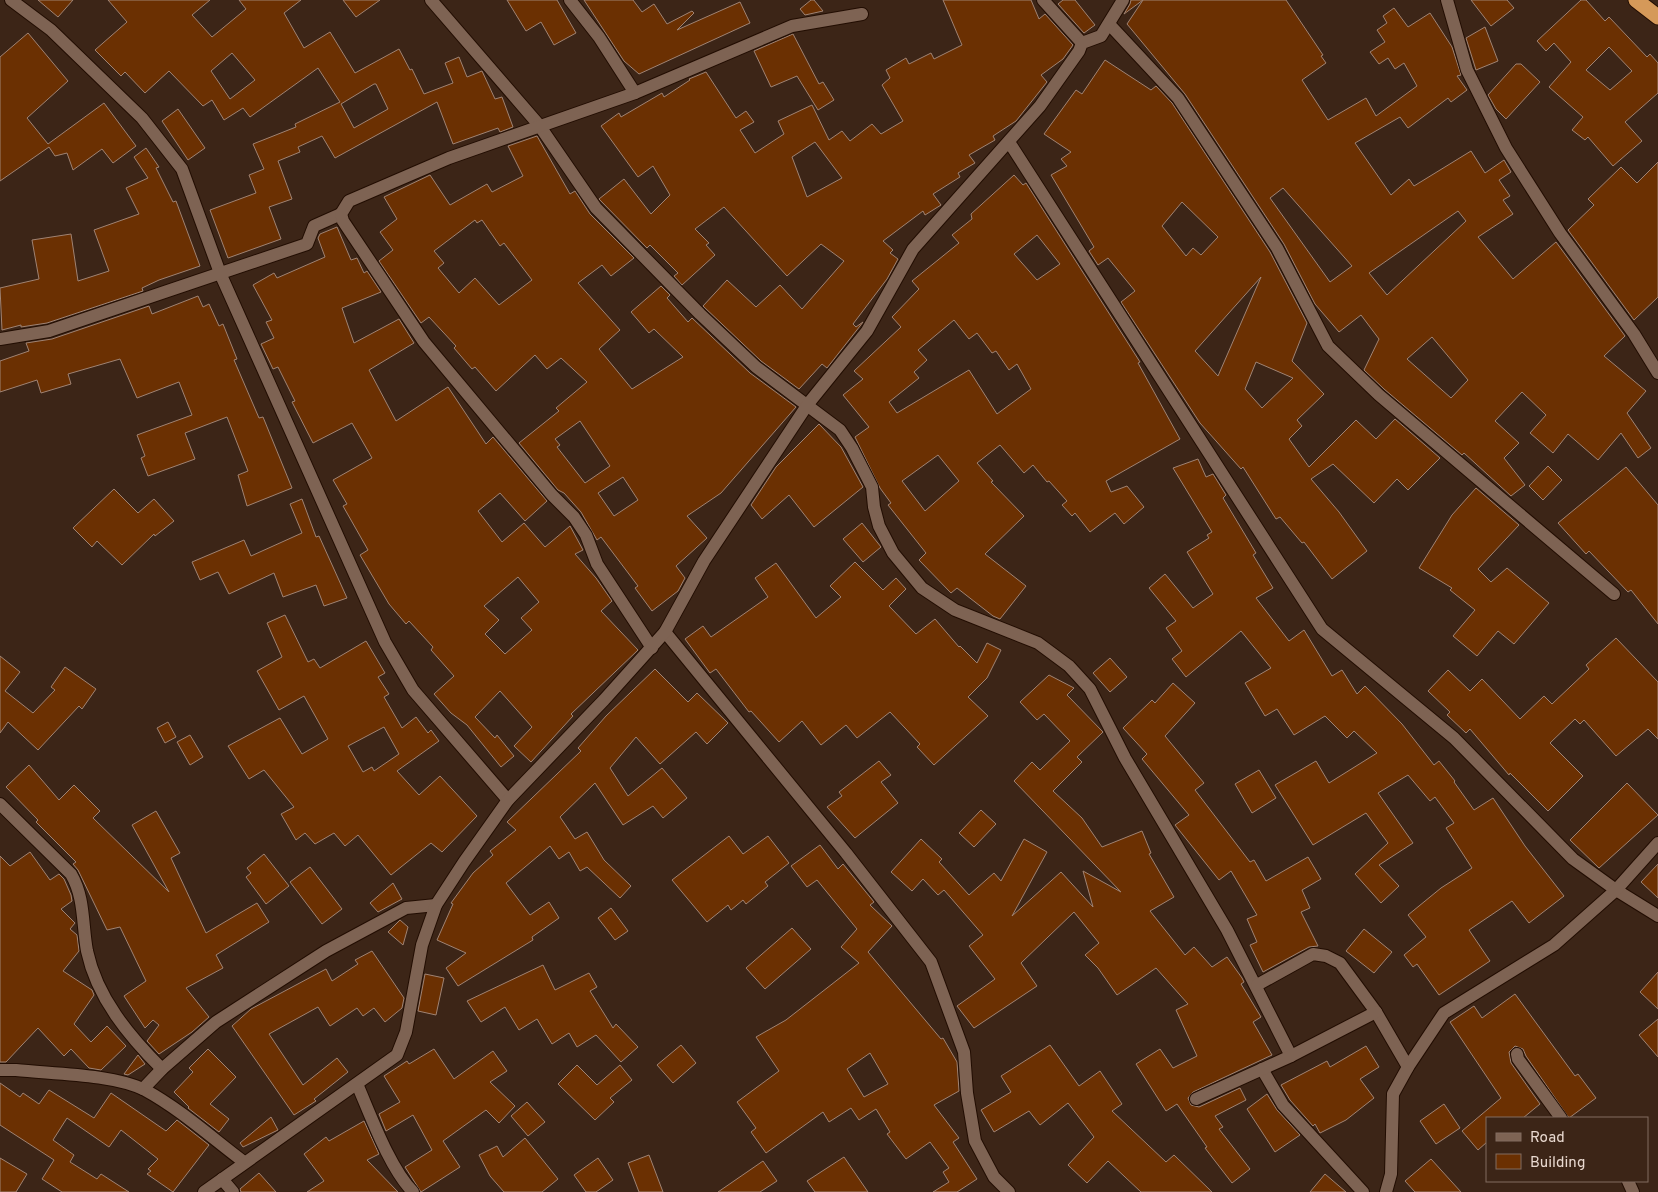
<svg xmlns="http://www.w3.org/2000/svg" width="1658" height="1192" font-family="Overpass,sans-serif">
<rect width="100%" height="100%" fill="#3c2517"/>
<g fill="#6b3002" stroke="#a08373" fill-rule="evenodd">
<polygon points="38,0 73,0 58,17"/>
<path d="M108,0H210L192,15L212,37L246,9L239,0H301L284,13L304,48L330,32L355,73L399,49L410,70L412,69L424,94L453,83L445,63L459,57L467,77L482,71L495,99L502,97L513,127L500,132L498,128L453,144L437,102L335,158L322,136L298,147L300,152L278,161L292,199L269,207L281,239L228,258L210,210L256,193L249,175L264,169L253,144L296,127L295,124L340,102L318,68L250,117L243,108L224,120L212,100L203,106L169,71L145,93L125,72L121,76L95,50L127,22ZM232,53L255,80L230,99L211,71ZM374,84H376L388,109L354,128L341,104Z"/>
<polygon points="343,0 380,0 356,17"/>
<polygon points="507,0 557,0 576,33 554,45 541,22 526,31"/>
<polygon points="584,0 633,0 642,12 654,4 667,24 692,11 694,13 677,30 740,2 750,23 639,74 624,61"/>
<polygon points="811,0 814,0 823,11 805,15 800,9"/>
<path d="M943,0H1031L1039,19L1045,14L1073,45L1063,59L1041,75L1047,82L1016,121L993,136L995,140L969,155L975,163L958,173L960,177L933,194L941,205L925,215L923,211L883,241L893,250L890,253L898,259L887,279L853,324L856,327L863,322L860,326L827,368L822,364L799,389L761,361L703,306L727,280L756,307L780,285L802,309L844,261L821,244L787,276L724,207L695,229L709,243L706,245L715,255L682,285L674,276L678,273L650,245L647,248L599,199L624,179L651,214L670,195L653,166L638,177L601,126L619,113L621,117L662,93L664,97L690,80L689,79L706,72L736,118L746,111L754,122L740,130L755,153L784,134L778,121L812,105L829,140L842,131L850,141L872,124L881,134L903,121L882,85L890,78L886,70L906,58L909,64L931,53L934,59L962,45ZM815,142L842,178L807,197L792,157Z"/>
<polygon points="1063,0 1075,0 1095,25 1084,33 1058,4"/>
<polygon points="1131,0 1143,0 1124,14 1130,4"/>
<path d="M1143,0H1286L1323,55L1321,56L1326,63L1302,80L1328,120L1366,98L1376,116L1417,86L1404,63L1395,69L1388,58L1379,64L1370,52L1385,42L1377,30L1387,23L1383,16L1394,8L1408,27L1430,13L1452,47L1461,75L1457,76L1467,90L1451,102L1448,98L1408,128L1400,117L1355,143L1391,195L1409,179L1414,186L1471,151L1485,173L1504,160L1511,172L1499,180L1510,196L1503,200L1513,214L1478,237L1513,279L1556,242L1625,336L1604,356L1646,391L1627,413L1651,448L1638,458L1621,433L1598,460L1568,434L1553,453L1530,433L1546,415L1522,392L1495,421L1519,443L1504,458L1525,485L1511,496L1464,453L1462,455L1384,389L1364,370L1379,339L1361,315L1339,332L1315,304L1284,244L1185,94L1127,24ZM1283,188L1352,266L1330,282L1270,198ZM1458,211L1466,221L1387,295L1369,273ZM1432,337L1468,380L1451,398L1407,359Z"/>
<polygon points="1471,0 1507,0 1514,8 1491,26"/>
<path d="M1581,0H1586L1605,21L1609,17L1647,57L1650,54L1658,63V93L1625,122L1642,141L1613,166L1588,137L1585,140L1572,130L1583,117L1549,87L1571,62L1554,43L1546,51L1537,41ZM1609,47L1632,71L1610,90L1586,70Z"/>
<polygon points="1485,27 1498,61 1476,70 1466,38"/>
<polygon points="28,33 68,81 27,118 48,144 104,103 136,146 113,163 102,149 73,170 67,153 55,156 49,147 0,181 0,57"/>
<polygon points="793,34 819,84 823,82 834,100 818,110 797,76 771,87 754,51"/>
<path d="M1105,60L1151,90L1156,86L1172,103L1270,252L1307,323L1292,361L1324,394L1297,420L1302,426L1289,439L1309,467L1356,420L1376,439L1395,419L1440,458L1408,490L1397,479L1374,503L1333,464L1311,479L1339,512L1367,551L1332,579L1304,542L1302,543L1280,517L1276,519L1243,467L1241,469L1200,423L1121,302L1135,291L1108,258L1098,265L1089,251L1094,247L1051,175L1067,166L1061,159L1071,152L1044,134L1076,90L1082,94ZM1182,202L1218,237L1201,255L1193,248L1186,256L1162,226ZM1261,277L1218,376L1195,351ZM1256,362L1293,378L1262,408L1245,389Z"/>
<polygon points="1516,64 1521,64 1540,82 1506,119 1496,109 1488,95"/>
<polygon points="178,109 205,148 188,160 162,121"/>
<path d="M537,136L570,194L575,191L590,214L634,258L611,276L602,265L578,283L620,330L599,349L632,389L683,357L654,329L649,333L631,312L661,286L670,295L667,298L688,322L692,318L750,373L796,407L721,493L687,516L707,538L676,566L685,578L678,591L652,611L635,588L638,586L601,537L597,540L581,512L564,493L558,490L519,443L559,411L556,408L587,382L561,358L547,369L535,355L496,391L475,367L472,369L454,348L456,346L429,317L421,323L379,261L393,250L380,232L397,219L384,197L430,175L450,205L487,184L492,192L523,176L508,146ZM475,220L477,223L482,220L500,246L504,243L532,280L499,305L475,278L459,293L438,268L444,263L434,251ZM580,421L610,466L585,483L557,447L560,445L555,439ZM623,477L638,500L614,516L598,493Z"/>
<polygon points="146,148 159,167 156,168 173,202 176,201 200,266 159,280 142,288 143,291 47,323 21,327 21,325 2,330 0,288 39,279 32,240 71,234 78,281 109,271 94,230 139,214 126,188 148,178 134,157"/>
<polygon points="1658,162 1658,297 1634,320 1568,230 1594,205 1588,199 1621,167 1637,183"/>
<path d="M1014,175L1023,185L1026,183L1140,362L1138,363L1180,439L1106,481L1111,492L1127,486L1144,507L1124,524L1115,513L1090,532L1075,513L1072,516L1062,505L1067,501L1049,481L1047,482L1033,465L1024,473L1000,445L977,463L993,481L991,482L1024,516L985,554L1026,586L1000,619L993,616L957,588L951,593L919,560L926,553L888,505L891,503L880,488L855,437L869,427L843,395L863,379L854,371L901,327L892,317L919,289L912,281L959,243L952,235L972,219L971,214ZM1037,235L1060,264L1037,280L1014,254ZM954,320L969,339L977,333L992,353L996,351L1009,370L1017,364L1031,389L997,414L969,370L897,413L889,402L919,378L914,372L927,360L918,350ZM938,455L959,481L925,511L902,481Z"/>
<path d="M337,227L351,260L357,258L364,273L367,271L381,292L342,308L354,343L399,319L414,343L369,370L396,421L448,387L486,444L493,437L547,501L525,521L500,493L478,511L502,542L524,523L545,547L570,526L583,550L575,554L596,578L612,601L601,611L638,650L571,714L573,716L531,762L514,746L532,727L500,691L475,717L495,738L497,735L514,756L501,767L467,725L451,713L434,694L454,676L431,650L433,647L409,621L406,624L389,604L360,555L368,550L343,506L347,504L333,480L372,458L352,423L313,443L292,402L295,401L278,367L273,369L261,344L274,338L266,322L272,320L253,285L274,273L277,278L325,257L318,238L320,234ZM518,577L539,602L521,618L532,630L505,654L485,634L499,620L484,606Z"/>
<polygon points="198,296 203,307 209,304 219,326 223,324 237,359 234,360 259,418 263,417 292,488 247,506 238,475 248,471 227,417 185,433 195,459 148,476 141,458 145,456 137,435 192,415 179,382 137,398 120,359 68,374 71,384 41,393 37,380 0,392 0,361 29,351 26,343 52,339 149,306 152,314"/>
<polygon points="819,424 841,447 863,487 814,527 789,495 762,519 751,505 776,467"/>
<polygon points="1198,459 1206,477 1213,474 1226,495 1223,498 1256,553 1253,555 1273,588 1256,598 1289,641 1304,630 1332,676 1342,670 1357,694 1365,686 1402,724 1434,765 1439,761 1455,781 1454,782 1474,810 1493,798 1525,846 1564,896 1529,923 1512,901 1469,930 1490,961 1439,995 1417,964 1413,967 1404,955 1426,937 1408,915 1441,888 1472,868 1446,828 1454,823 1435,797 1430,801 1408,775 1378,793 1413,843 1379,865 1399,886 1381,903 1355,874 1388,843 1366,813 1313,845 1275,785 1316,761 1329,783 1377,753 1354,731 1347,738 1325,716 1294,735 1277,709 1265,716 1245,683 1271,668 1241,631 1186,677 1172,659 1182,651 1166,628 1176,621 1149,588 1165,574 1193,608 1213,594 1187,552 1209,538 1207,535 1212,532 1173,468"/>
<polygon points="1548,466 1562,480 1543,500 1529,486"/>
<polygon points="1626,467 1658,505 1658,624 1631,590 1628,592 1589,551 1586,554 1558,523"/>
<polygon points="1476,488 1519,525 1478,569 1491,582 1507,568 1549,603 1514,644 1498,631 1477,656 1453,636 1475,610 1450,590 1452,588 1419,568 1452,515"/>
<polygon points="114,489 138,513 154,499 174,521 155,536 154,534 122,565 97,541 92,547 73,528"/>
<polygon points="302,499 316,537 319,536 347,598 324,606 316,585 283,597 274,573 229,594 218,572 200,580 192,562 244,540 251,556 302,533 290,504"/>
<polygon points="862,523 881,547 863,562 843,539"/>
<polygon points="855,562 883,590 896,578 906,589 889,606 916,634 935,619 959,647 960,646 977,663 987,643 1001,650 987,678 968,697 988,716 934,765 917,747 920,744 890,712 857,738 846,725 821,745 802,721 779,742 751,711 749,712 716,669 710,673 685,639 703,626 711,637 768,597 755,578 776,563 816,618 841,597 830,586"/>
<path d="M285,615L308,662L314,659L320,668L366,641L385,673L378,677L389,694L384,697L402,728L416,717L428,733L431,730L439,741L397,771L419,795L440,776L477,816L442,852L431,843L391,875L358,835L345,846L334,833L315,844L305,833L296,840L281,814L294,807L264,770L249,779L228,746L280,718L302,754L328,739L304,696L279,710L257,671L282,657L267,623ZM384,727L399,754L374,771L372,767L363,772L348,746Z"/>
<polygon points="1616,638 1658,682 1658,739 1648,729 1616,756 1584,720 1580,724 1575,719 1550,743 1583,776 1548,811 1510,773 1509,775 1470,729 1466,733 1447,715 1450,712 1428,691 1448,670 1470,691 1482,679 1520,719 1544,696 1552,704 1589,669 1586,665"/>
<polygon points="0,656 20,672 5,691 33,713 55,690 51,687 65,667 96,689 82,709 79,706 38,750 8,722 0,733"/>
<polygon points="1110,658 1127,677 1110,692 1093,673"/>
<polygon points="655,669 688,702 697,693 728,723 707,744 696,732 660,764 636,737 610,768 628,796 662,768 687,798 663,818 653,806 623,825 595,783 560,817 575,839 587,832 604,860 631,886 620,898 587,867 580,871 569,852 559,859 550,846 506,883 530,915 549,902 559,918 532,937 533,940 458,986 446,968 466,953 437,940 453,904 451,903 473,873 493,855 490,851 516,830 507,822 581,751 578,748 606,716"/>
<polygon points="1049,675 1074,688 1067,695 1103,732 1077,757 1082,762 1053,791 1082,818 1102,847 1142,831 1151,853 1149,854 1174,897 1150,911 1185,955 1194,947 1212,967 1227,957 1242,978 1244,982 1241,984 1261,1017 1253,1022 1272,1055 1193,1092 1188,1098 1191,1105 1199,1107 1240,1088 1246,1100 1215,1116 1223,1127 1219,1129 1250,1169 1232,1183 1205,1148 1207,1147 1177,1104 1166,1111 1136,1064 1160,1049 1173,1068 1197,1056 1176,1010 1188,1004 1156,968 1117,995 1098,968 1085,955 1099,943 1074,912 1021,963 1037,986 974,1028 957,1006 995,979 969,946 983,935 944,890 938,895 923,879 912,891 891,872 921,839 942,859 939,862 969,895 994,873 1001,881 1024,839 1047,852 1012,916 1061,872 1093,907 1083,871 1121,892 1014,781 1032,762 1040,770 1070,741 1044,714 1037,720 1020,702"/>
<polygon points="1173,683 1195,703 1165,736 1204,783 1195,790 1250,862 1254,860 1266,881 1308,857 1321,879 1302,890 1310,908 1301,912 1318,946 1309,947 1263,972 1250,945 1257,942 1247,919 1257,915 1231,871 1219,880 1175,825 1189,815 1142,759 1147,754 1123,728 1152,700 1155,703"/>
<polygon points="168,722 176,737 165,743 157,728"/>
<polygon points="190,735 203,757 190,765 177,742"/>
<polygon points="879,761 891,775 881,782 898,803 855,838 827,807 842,796 839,792"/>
<polygon points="29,765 59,800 74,785 100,811 93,818 169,892 132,825 156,811 180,853 171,858 206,933 257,903 269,922 216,955 223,968 186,988 209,1017 192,1032 159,1054 147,1041 159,1025 153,1020 145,1028 124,996 146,981 120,927 107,930 78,870 73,864 76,862 36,822 38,820 6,787"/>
<polygon points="1259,770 1276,798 1252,813 1235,784"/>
<polygon points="1627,783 1658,815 1599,868 1570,840"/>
<polygon points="981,810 996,824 974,847 959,833"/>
<polygon points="729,836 743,854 768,836 789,863 765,882 768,886 746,904 743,900 731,910 728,905 707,922 672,880"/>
<path d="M820,845L838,869L843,864L874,902L870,905L892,926L868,952L941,1039L943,1038L957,1062L959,1091L934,1105L959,1138L953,1142L977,1179L957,1192H933L949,1182L943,1172L949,1168L930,1142L906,1159L887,1134L890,1132L876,1109L859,1120L851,1108L829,1122L823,1112L766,1153L751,1132L756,1128L737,1102L779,1071L756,1037L786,1020L859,963L841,947L857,929L817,880L807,887L791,866ZM870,1053L888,1084L864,1097L847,1069Z"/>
<polygon points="30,852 50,880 59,874 64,879 71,895 72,901 61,909 75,923 70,929 77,935 79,951 63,971 92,990 94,995 74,1024 91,1042 107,1026 126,1046 101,1070 89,1068 71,1049 64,1056 38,1028 6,1062 0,1062 0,856 10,866"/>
<polygon points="264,854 289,886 266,904 246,877 251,873 247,868"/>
<polygon points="1658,864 1658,898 1641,882"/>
<polygon points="310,867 342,909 322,924 290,882"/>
<polygon points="393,883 402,899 378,912 370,903"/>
<polygon points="611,908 628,931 615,940 598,918"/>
<polygon points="400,920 408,927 403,945 388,932"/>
<polygon points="792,928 811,949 765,989 746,968"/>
<polygon points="1364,929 1392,952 1374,973 1346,951"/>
<polygon points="372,951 404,998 402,1008 385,1022 374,1008 363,1016 357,1008 330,1026 318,1007 269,1034 303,1085 337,1058 348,1072 314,1099 316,1101 294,1115 232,1026 251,1009 326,969 332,981 358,964 355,960"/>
<polygon points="543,965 555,990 589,973 597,987 590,991 613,1028 616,1024 638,1047 621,1062 596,1035 577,1047 569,1033 552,1044 537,1019 519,1030 505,1007 481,1022 467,1001"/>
<polygon points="1658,972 1658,1009 1640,992"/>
<polygon points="425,974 444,978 436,1015 418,1011"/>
<polygon points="1515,994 1575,1076 1578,1074 1596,1098 1569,1118 1526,1056 1523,1049 1515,1046 1509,1052 1511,1063 1540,1104 1523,1118 1487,1118 1487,1142 1478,1150 1462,1131 1501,1098 1450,1022 1474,1006 1482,1018"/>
<polygon points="1658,1019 1658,1057 1639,1035"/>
<polygon points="681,1045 696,1063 673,1083 657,1065"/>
<polygon points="1050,1045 1079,1086 1100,1071 1122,1104 1112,1111 1166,1162 1174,1155 1212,1192 1141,1192 1108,1161 1087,1183 1068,1165 1094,1137 1068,1103 1040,1125 1029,1111 994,1132 981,1110 1011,1092 1001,1076"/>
<polygon points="1366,1046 1379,1067 1360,1079 1374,1098 1346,1120 1320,1133 1315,1124 1313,1126 1290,1100 1281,1085 1327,1061 1330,1067"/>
<polygon points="208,1049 236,1077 210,1104 229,1119 219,1132 188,1108 189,1107 174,1092 193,1072 189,1068"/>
<polygon points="434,1049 454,1079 493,1051 507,1071 490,1082 515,1106 499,1123 486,1110 443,1141 460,1167 421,1192 405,1167 432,1150 413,1115 386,1131 379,1114 400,1102 384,1076 407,1061 409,1064"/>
<polygon points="138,1055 145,1064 128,1075 124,1074"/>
<polygon points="577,1065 597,1085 620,1065 632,1080 610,1098 614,1102 595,1120 558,1084"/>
<polygon points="0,1083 20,1097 23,1093 39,1104 49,1090 94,1118 111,1093 166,1131 177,1120 209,1145 173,1192 147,1174 151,1171 148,1169 158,1159 121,1130 109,1147 67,1118 53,1140 74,1155 70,1162 97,1179 101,1174 129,1192 62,1192 42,1179 54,1160 0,1125"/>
<polygon points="1267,1094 1277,1110 1300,1135 1275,1152 1247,1109"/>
<polygon points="527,1102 545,1122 528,1136 511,1116"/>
<polygon points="1444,1104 1460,1128 1436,1144 1420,1121"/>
<polygon points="271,1117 278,1130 243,1147 240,1143"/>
<polygon points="364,1121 379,1154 367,1160 398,1192 307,1192 324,1181 304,1154 326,1137 329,1141"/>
<polygon points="525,1138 558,1179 542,1192 504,1192 490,1176 479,1155 497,1146 503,1157"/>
<polygon points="649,1155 663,1192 639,1192 628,1163"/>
<polygon points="844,1157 868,1192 815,1192 807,1181"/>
<polygon points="0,1158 27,1174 16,1192 0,1192"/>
<polygon points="598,1158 613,1180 596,1192 586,1192 574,1175"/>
<polygon points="1431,1159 1461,1192 1415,1192 1405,1181"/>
<polygon points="763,1161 777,1181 760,1192 718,1192"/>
<polygon points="259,1173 276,1192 241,1192 240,1189"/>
<polygon points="1325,1174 1346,1192 1310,1192"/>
</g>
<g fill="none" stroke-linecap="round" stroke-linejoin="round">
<g stroke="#220d02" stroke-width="14">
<g id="minor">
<polyline points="11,0 51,30 142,118 182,169 220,273 385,642 413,690 508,800"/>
<polyline points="431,0 539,125 596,208 700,314 756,367 840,430 852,448 872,487 874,507 879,526 893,553 922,588 955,610 1038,643 1069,666 1090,689 1125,758 1227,930 1291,1056"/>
<polyline points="570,0 599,37 635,93"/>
<polyline points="1043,0 1082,43"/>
<polyline points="1447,0 1467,70 1506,148 1560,233 1634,334 1658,373"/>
<polyline points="1109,24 1178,98 1277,248 1328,346 1379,395 1614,594"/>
<polyline points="1009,142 1322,629 1454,738 1573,859 1616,890 1658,916"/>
<polyline points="0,339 49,331 307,244 314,226 341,214"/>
<polyline points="665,632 846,853 931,962 964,1052 967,1093 975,1141 994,1177 1009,1192"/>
<polyline points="652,648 597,564 586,535 574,517 552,495 424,342 343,221 341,214 349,201 449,158 635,93 792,26 862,14"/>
<path d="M0,804L71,874C85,898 82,924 87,951C97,998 129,1036 162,1069"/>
<polyline points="1257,985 1313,954 1326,956 1340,963 1376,1012 1408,1067"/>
<polyline points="1517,1054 1518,1059 1561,1118"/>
<polyline points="1262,1069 1283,1105 1363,1192"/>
<path d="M0,1070H16C52,1074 113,1074 145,1090C180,1109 212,1138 244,1162"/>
<path d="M357,1084C371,1116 389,1167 413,1192"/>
<polyline points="143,1089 162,1069 216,1022 326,951 406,908 436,905"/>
<polyline points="1196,1099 1291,1056 1376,1012"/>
<polyline points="222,1179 233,1192"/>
<polyline points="1628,1181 1633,1192"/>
<polyline points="204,1192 397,1055 406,1032 422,945 436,905 464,862 508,800 604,700 665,632 704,561 808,404 867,331 913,249 1040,106 1079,51 1082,43 1101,36 1123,0"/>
<polyline points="1386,1192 1391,1174 1393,1094 1408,1067 1444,1013 1554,945 1616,890 1658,843"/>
</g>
</g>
<g stroke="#220d02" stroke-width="17">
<polyline id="highway" points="1636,0 1658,17"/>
</g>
<use href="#minor" stroke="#7e6353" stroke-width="12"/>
<use href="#highway" stroke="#d59959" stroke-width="15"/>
</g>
<rect x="1486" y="1117" width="162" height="65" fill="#3c2517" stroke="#816d61"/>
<rect x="1496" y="1133" width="25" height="8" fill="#7e6353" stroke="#816d61"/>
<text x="1530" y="1142" font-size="15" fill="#e9d9d0">Road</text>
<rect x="1496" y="1154" width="25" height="15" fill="#6b3002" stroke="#816d61"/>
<text x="1530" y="1167" font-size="15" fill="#e9d9d0">Building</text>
</svg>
